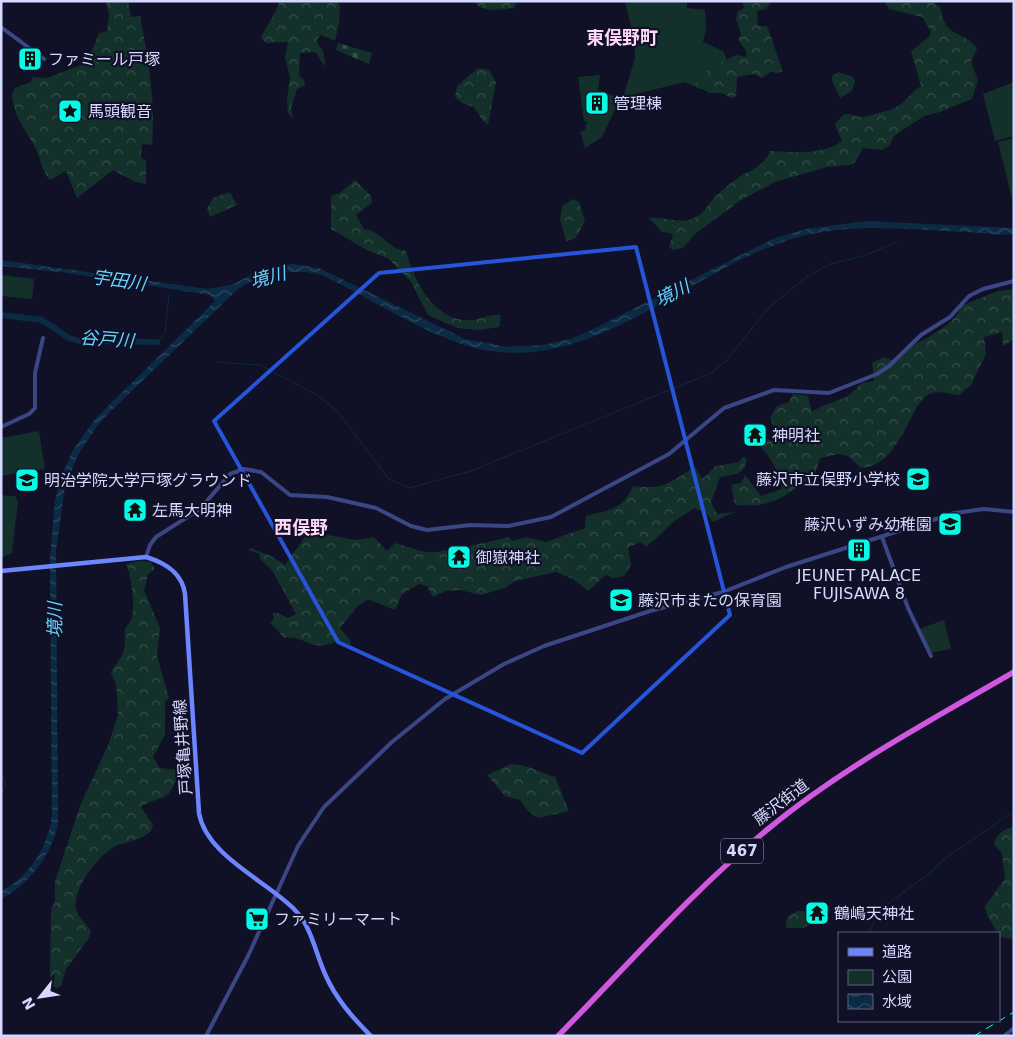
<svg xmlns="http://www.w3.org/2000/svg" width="1015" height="1037" font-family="'DejaVu Sans','Noto Sans JP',sans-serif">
<defs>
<pattern id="forest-crowns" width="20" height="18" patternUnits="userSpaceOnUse" patternTransform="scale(1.25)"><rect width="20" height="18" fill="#13312a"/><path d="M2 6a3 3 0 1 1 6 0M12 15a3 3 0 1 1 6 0" fill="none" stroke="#354e4a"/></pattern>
<pattern id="cemetery-stones" width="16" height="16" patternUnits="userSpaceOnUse" patternTransform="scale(1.25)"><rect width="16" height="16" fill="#13312a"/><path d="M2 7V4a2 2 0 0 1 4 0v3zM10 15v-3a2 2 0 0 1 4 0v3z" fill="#354e4a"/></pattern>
<pattern id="water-waves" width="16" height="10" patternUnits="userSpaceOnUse" patternTransform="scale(1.25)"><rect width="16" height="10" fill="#0b2b45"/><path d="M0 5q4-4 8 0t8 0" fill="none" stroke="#2e4961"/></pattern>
</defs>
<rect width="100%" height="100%" fill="#101027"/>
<g fill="#13312a">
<polygon points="625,1 687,1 687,8 705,10 706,28 703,42 723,51 729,65 730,73 710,90 700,89 685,82 632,95 622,101 635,58 634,39"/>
<polygon points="600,75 598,90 617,97 619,101 602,137 585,148 580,132 585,130 587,121 584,121 578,77"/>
<polygon points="1014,82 1014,136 995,141 983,94"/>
<polygon points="1014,138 1014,207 998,142"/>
<polygon points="1,275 34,279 32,299 1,296"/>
<polygon points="39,431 45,469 1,476 1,438"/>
<polygon points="1,495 15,496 18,502 12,553 1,558"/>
<polygon points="944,620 951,649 930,653 919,629"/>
</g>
<g fill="url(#forest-crowns)">
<path d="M106,1H128L131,17L140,16C148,59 156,101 152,145L142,144L141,157L146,161V184L135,182L113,170L77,198L66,171L50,180C41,170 41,158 35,147C26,130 12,114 12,93L15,88L31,82L32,77L47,78L83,64L84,56L92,50L99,33L107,31L109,15Z"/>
<polygon points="279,1 337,1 340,7 339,23 335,41 321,35 317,39 318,44 323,50 326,67 315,52 300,53 299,76 304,80 305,86 297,89 291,108 293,119 288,113 287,99 290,77 285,58 288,42 266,43 261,37 278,7"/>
<path d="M474,1H517L514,8C501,9 481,14 474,1Z"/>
<polygon points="742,1 772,1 766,9 757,11 758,26 767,26 783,71 777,73 771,72 762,78 754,74 737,77 736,96 731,98 722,93 709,93 694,83 707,79 704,74 707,70 712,75 717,75 717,79 721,80 727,72 721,66 722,61 737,55 746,57 746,51 738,39 741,34 736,18 738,11 744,8"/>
<path d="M884,1H931L940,7C942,12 942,19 945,23C951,36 970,35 977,49L971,62L978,80L972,99L940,112L924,116L894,136L890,145L882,150L863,148L855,162L850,165L827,167L775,182L741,200L695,234L683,248L672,250L669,246L673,236L671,233L662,232L649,218C664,216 678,224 692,219C703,215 709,203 717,195C724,189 730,183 738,178C750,170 765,166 770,151C793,152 822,156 842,141L835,125C848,104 851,120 868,116C877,113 890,111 898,106C906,101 913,91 921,86L911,51L929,37L931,32L922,17L889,9Z"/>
<polygon points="478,68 489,70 496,82 488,125 483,121 474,107 462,103 455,97 457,86"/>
<polygon points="839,72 853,77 855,81 852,91 840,98 832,81 832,76"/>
<path d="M355,180L371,196L372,203L356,215L364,229C382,231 388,249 406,251C414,281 434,322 470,320C480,320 491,313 501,315L499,327L480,330L457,328L428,315L411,282L389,259L367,250L331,229V196L340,193Z"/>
<polygon points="230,192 237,205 210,217 207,209 213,198"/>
<polygon points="573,199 579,202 585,221 576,238 566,241 560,219 562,206"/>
<path d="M1014,289V339L1003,346L1002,332L984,337L986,354L971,385L959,395C951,394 940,391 932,393C910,398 903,466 861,468L848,456L839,454L820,458L815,475C783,496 776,508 735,505L731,485L741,483L745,475L761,496L782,489C780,473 768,450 753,442L762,437L774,442L777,435L770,418L777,406L789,402L793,394L808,396L812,412C830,399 846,404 861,383L874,381L872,363L884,357L896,362C902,357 909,347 917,343C930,337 958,321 961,306L998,291Z"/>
<path d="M743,457L747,459L744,469L737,474L720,477L711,502L717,514L735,512L713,522L706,513L694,508C688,513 673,521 670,525C663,533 655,539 646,547L640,542L628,548L631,565L624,576L613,578L606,575L588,591L573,579L556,572L515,581L505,588L481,595L460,590L446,591L433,597L427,586L419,584L402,594L395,610L368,599L357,607L340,628L350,640L351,645L339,640C310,655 306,634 284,638L271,623L274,618L272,613H278L288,618L296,614L272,570L260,559V554L248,550L251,548L271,556L285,565L307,534L316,533L357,540L374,537L387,551L395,543C414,548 426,556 445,550L456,559L464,557L470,546L509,537L512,541L526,537L546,542L585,528L586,516C609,510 623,510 633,486C666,490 667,483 695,467L702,479L716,466L739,462Z"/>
<path d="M140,561L151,562L155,569L148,574L144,590L160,628L157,656L169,698L165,702V735L153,757L160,768L179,770C169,805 166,792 141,807L153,825L151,831C142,840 128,841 116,846C99,854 72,889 76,909C78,918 86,923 91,931L89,938L66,969L61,986L57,988L54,987L50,976L51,911L55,900V881L80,806L109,743L118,714L116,684L111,673C113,666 120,661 123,653C126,645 124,639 125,630C126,625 131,622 132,617C135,605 131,574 126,564Z"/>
<path d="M511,764C528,764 540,773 555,777L569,811L538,818L528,811L520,800L505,796L487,775Z"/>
<path d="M1014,826V939L1000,937L987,915L985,906L1005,879L1002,854L994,844C997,832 1004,830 1014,826Z"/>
<polygon points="798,911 816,912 815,922 803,928 786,928 787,917"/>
</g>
<polygon fill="url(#cemetery-stones)" points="338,43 372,53 369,64 336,50"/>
<path fill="url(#water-waves)" d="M865,221L1014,228V234C999,236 984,233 969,232C916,230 863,223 811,234C695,259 594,383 468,346C418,331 369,297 322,275L306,272H280L250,282L238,289L113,409L97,426L78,455L65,486L56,551L58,824C51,855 30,884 1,899V891C30,876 47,848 52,816L50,558L55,501L60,479L73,450L95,419L215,301L210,295L60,272L1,266V260L208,289L234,284L258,271L282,265L293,264L319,268L465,339L508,347L543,345L570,339L587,332L775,238L807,229Z"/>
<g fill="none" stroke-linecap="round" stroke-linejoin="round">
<g stroke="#0b2b45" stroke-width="1">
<polyline points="157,342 165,333 169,294"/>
<polyline points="217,362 260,365 317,395 337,411 389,479 409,488 471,471 711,373 727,360 767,309 805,278 830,264 863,256 897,242"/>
<polyline points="1,774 6,785 1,794"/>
<polyline points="869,933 879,912 886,905 930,873 943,860 1014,811"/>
</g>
<polyline stroke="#0b2b45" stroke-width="6" points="1,315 42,320 69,338 79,341 157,342"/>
<g stroke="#3b4785" stroke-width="4">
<polyline points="1,27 44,59"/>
<polyline points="1,427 29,414 35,408 35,373 43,338"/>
<polyline points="882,537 908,608 931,656"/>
<polyline points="146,557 150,545 156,537 200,509 230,474 244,469 261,472 290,495 327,497 376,508 411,526 427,530 470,525 508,526 551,517 669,454 724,408 774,390 829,393 877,374 889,366 921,335 950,317 969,296 983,289 1014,281"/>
<polyline points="206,1036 248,956 298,846 324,807 392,742 445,699 504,664 544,646 650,611 723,592 786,567 955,513 984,509 1014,512"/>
<polyline points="1004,1036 1014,1028"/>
</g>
<path stroke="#6e86fd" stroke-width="4.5" d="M1,571L146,557C166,563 182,573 185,594L199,813C206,855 265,880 294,909C312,927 315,952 325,974C336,999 352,1017 371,1036"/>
<path stroke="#d058e1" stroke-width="5.5" d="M558,1036C627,966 692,891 768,829C843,767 930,721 1014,672"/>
<polyline stroke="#04fce6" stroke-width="1" stroke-dasharray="8 6" stroke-linecap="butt" points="974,1036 1014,1012"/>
</g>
<path fill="none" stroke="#2655da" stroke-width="4" stroke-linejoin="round" d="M636,247L730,615L582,753L338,642L214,421L379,273Z"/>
<defs>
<g id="building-square" transform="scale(1.25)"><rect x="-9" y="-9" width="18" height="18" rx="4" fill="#04fce6" stroke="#101027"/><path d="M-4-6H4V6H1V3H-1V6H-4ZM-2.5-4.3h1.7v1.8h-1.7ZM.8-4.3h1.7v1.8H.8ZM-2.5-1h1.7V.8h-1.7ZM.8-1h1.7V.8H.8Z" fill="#111"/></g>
<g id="sight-square" transform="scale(1.25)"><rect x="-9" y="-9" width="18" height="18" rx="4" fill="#04fce6" stroke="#101027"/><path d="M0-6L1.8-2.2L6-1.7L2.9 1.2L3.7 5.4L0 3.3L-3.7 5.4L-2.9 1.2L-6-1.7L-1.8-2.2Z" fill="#111"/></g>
<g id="temple-square" transform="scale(1.25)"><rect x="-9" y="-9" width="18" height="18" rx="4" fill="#04fce6" stroke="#101027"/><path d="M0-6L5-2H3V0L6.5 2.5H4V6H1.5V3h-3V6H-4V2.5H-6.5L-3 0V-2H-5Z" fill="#111"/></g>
<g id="school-square" transform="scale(1.25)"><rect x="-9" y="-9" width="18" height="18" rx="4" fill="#04fce6" stroke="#101027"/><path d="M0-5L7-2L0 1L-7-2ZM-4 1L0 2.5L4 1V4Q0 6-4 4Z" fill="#111"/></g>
<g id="university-square" transform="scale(1.25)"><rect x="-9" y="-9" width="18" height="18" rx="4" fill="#04fce6" stroke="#101027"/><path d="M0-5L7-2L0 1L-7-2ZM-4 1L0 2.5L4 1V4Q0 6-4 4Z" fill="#111"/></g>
<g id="supermarket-square" transform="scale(1.25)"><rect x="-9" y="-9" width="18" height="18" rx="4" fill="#04fce6" stroke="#101027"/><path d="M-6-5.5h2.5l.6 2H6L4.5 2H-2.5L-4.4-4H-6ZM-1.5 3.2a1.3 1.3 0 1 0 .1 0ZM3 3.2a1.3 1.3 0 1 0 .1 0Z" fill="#111"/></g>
</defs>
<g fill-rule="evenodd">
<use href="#building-square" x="30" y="59"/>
<use href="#building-square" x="597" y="103"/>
<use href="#sight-square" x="70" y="111"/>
<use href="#temple-square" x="755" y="435"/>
<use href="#school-square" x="918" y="479"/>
<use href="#university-square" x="27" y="480"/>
<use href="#temple-square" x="135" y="510"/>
<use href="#school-square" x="950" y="524"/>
<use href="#building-square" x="859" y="550"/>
<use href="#temple-square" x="459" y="557"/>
<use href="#school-square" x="621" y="600"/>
<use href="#temple-square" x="817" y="913"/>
<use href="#supermarket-square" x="257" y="919"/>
</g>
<g text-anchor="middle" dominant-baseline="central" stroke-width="4.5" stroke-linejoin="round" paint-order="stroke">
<rect fill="#101027" stroke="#9b9dbe" stroke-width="1" x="721" y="838.5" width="42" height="25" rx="4"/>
<g font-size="15" font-weight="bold" fill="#d6d9ff">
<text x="742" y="851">467</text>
</g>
<g font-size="16" fill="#d6d9ff" stroke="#101027" text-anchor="start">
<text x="48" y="59">ファミール戸塚</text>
<text x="614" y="103">管理棟</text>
<text x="88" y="111">馬頭観音</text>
<text x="772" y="435">神明社</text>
<text x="900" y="479" text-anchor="end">藤沢市立俣野小学校</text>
<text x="44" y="480">明治学院大学戸塚グラウンド</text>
<text x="152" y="510">左馬大明神</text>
<text x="932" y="524" text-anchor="end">藤沢いずみ幼稚園</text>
<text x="476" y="557">御嶽神社</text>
<text x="859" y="575" text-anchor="middle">JEUNET PALACE<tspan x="859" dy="18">FUJISAWA 8</tspan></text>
<text x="638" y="600">藤沢市またの保育園</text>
<text x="834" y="913">鶴嶋天神社</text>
<text x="274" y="919">ファミリーマート</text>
</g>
<g font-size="16" fill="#d6d9ff" stroke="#101027">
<text transform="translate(183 747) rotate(-94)">戸塚亀井野線</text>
<text transform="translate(781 802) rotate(-37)">藤沢街道</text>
</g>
<g font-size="18" font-weight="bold" fill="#ffd8f8" stroke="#101027">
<text x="622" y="37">東俣野町</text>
<text x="301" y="527">西俣野</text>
</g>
<g font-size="18" font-style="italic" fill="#65d4fd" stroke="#101027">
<text transform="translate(268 277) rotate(-15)">境川</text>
<text transform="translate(119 280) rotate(8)">宇田川</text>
<text transform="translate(672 293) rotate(-27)">境川</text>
<text transform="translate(107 339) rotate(4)">谷戸川</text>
<text transform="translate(54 620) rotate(-90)">境川</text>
</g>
</g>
<rect width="1015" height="1037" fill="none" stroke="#d6d9ff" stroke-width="5"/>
<rect x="838" y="932" width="162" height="90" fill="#101027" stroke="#5f607d"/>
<rect x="848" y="948" width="25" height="8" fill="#6e86fd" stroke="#5f607d"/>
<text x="882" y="957" font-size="15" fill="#d6d9ff">道路</text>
<rect x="848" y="970" width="25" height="15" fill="#13312a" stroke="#5f607d"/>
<text x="882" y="982" font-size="15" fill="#d6d9ff">公園</text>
<rect x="848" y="994" width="25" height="15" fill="url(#water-waves)" stroke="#5f607d"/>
<text x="882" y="1007" font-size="15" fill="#d6d9ff">水域</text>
<g transform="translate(40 997) rotate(240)" stroke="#101027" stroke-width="4" paint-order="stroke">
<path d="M0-4L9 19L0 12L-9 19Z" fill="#d6d9ff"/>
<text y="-8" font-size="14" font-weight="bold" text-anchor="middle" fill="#d6d9ff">N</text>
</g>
</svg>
